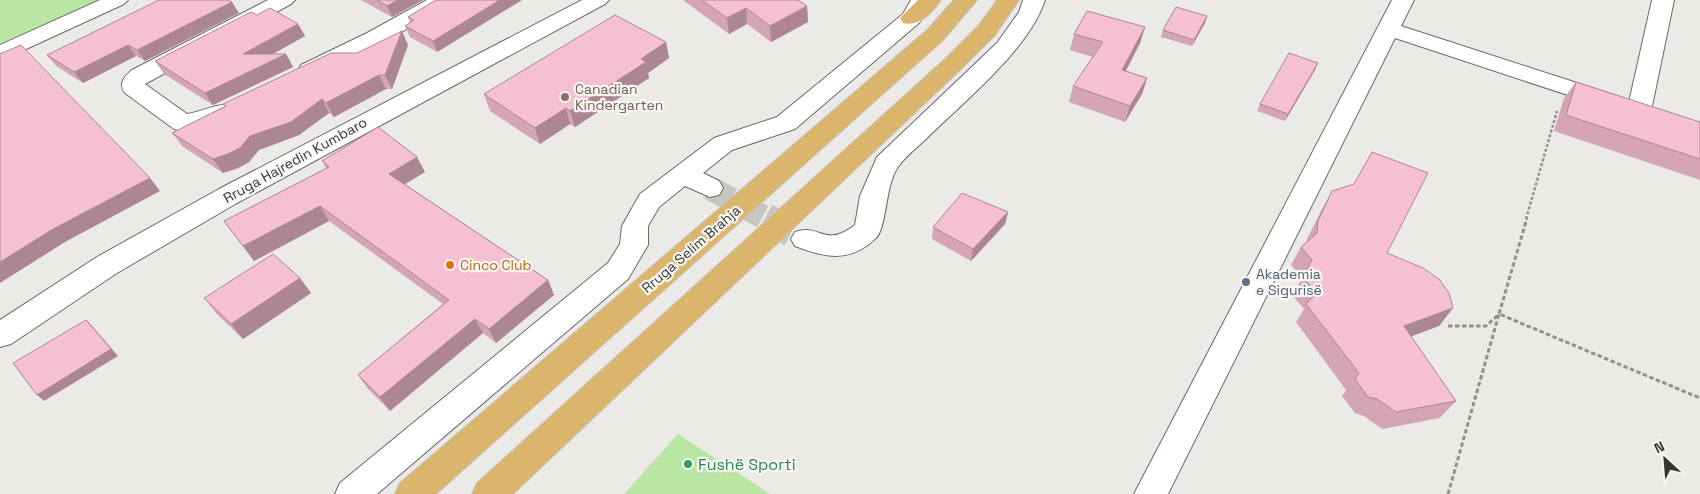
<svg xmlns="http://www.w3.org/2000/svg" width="1700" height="494" font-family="'Space Grotesk',sans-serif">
<rect width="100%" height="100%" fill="#eceae6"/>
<g fill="#bae6a4">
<polygon points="0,0 98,0 0,44"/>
<polygon points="678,434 770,494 624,494"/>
</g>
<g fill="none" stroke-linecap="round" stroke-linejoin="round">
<polyline stroke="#c8c6c2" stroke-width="24" stroke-dasharray="24 12" stroke-linecap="butt" points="710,188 767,219"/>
<polyline stroke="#c8c6c2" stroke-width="30" stroke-dasharray="30 15" stroke-linecap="butt" points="765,218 805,239"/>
<g stroke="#6b6966" stroke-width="2">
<g id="minor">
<polygon points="100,0 128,0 124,4 0,61 0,45"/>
<path d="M268,0H295L291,4L145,84L187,114C203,112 217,102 232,106L236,112C226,128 192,134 174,129L125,93C118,83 124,77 132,70Z"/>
<polygon points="427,0 453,0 449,4 383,43 317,75 309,77 301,75 298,70 301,65 367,33"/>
<polygon points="582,0 609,0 605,4 237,203 117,273 11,344 0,347 0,320 97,257 219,189"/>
<polygon points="911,0 933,0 919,23 795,129 732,150 703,173 719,181 723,188 719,195 710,197 685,186 659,207 648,226 648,245 628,279 377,494 335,494 340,483 608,263 620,244 622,226 640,194 714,138 777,117 903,14"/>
<path d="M1023,0H1045C1029,50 962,103 925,140C916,148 905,157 898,167C885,185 887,227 876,238C850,263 826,258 795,246L791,239L795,232C822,223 823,249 855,225L860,196L877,157L997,43L1019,12Z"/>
<polygon points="1392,0 1414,0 1401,26 1614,95 1618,100 1614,105 1606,108 1598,105 1395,38 1168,494 1134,494"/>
<polygon points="1652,0 1674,0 1651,111 1647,117 1639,119 1631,117 1627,111"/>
</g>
</g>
<g stroke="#c7c6c6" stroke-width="2">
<g id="major">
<path d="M918,0H941C932,13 919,27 903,23L900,18Z"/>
<polygon points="954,0 977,0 943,40 436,494 395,494 400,483 927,30"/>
<polygon points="997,0 1019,0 995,35 961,69 513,494 472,494 477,483 945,59 979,25"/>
</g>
</g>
<polyline stroke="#93918f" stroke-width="2.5" stroke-dasharray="3 2" stroke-linecap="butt" points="1526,219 1557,111"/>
<g stroke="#93918f" stroke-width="3" stroke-dasharray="4.5 2.5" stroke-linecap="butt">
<polyline points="1448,326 1486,326 1499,314 1527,218"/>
<polyline points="1448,494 1499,314 1700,398"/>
</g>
<use href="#minor" fill="#fff" fill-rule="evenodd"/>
<use href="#major" fill="#dbb56b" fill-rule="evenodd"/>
</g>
<g fill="#d3a5b6">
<polygon points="361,0 423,0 392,17"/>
<polygon points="436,0 522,0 437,52 410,37 405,26 410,22 408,17"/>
<polygon points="683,0 800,0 799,0 807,6 808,22 771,42 747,24 729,34"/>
<polygon points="239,13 145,61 136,56 83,83 56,66 47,55"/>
<polygon points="257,15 298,24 305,36 272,54 286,54 293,67 213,105 164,74 155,61"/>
<polygon points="1205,23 1192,46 1161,37 1163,30"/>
<polygon points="1145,27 1140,43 1126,71 1147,78 1142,94 1125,122 1069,102 1073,86 1093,57 1070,50 1074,34"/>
<polygon points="666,42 669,58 648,73 649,78 575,127 570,124 540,144 490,111 484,94"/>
<polygon points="408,45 392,89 386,89 334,117 329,113 299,135 259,150 249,162 238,168 223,173 182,146 172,133 225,106 223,104 357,53"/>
<polygon points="1318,63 1285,121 1257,111 1260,104"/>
<polygon points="1576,82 1700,122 1700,180 1554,131 1564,98"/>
<polygon points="322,161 425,172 405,184 548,280 554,295 496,343 483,333 390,411 368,389 358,375 443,304 329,221 254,261 224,221 326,168"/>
<polygon points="1332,191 1387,253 1453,308 1439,326 1411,336 1456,401 1440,418 1382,429 1364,416 1355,413 1342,396 1346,390 1296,322 1304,309 1293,296 1302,278 1291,265 1301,247 1307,241 1307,239 1322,209"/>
<polygon points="1008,212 1005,224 971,261 932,239 933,227"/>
<polygon points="300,278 311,293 243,339 217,314 204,298"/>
</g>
<g fill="#ac8694">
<polygon points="398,0 423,0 392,17 387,6"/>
<polygon points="500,0 522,0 437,52 433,41"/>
<polygon points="232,2 239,13 145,61 137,50"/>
<polygon points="807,6 808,22 771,42 770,26"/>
<polygon points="746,8 747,24 729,34 727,18"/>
<polygon points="1207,16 1205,23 1192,46 1194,40"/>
<polygon points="298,24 305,36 250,67 243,54"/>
<polygon points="1145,27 1140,43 1118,86 1122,70"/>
<polygon points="402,31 408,45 392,89 385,75"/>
<polygon points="666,42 669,58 648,73 649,78 575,127 570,111 641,59"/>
<polygon points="128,45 136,56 83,83 74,72"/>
<polygon points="286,54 293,67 213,105 205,93"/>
<polygon points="1318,63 1315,70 1285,121 1288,114"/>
<polygon points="379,75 386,89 334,117 326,103"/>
<polygon points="1147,78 1142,94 1125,122 1130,106"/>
<polygon points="322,99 329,113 299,135 259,150 249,162 238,168 223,173 213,159 250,136"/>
<polygon points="566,108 570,124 540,144 535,128"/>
<polygon points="417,157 425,172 397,189 389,174"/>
<polygon points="150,178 160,191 65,242 0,283 0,262 53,229"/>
<polygon points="320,206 329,221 254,261 243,246"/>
<polygon points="1008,212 1005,224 971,261 973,249"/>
<polygon points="300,278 311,293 243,339 231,324"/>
<polygon points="548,280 554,295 496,343 489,329"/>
<polygon points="1453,308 1439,326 1391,344 1404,326"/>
<polygon points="475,319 483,333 390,411 380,397"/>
<polygon points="86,320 92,326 118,356 44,401 37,395"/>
</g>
<g fill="#f5c0d4" stroke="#ac8694">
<polygon points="159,0 228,0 232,2 137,50 128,45 74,72 47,55"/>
<polygon points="377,0 398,0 387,6"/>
<polygon points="436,0 500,0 433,41 405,26 414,20 408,17"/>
<polygon points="702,0 798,0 807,6 770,26 746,8 727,18"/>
<polygon points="1176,7 1207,16 1194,40 1163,30"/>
<polygon points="270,8 298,24 243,54 286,54 205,93 155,61 251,12 257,15"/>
<polygon points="1087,11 1145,27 1122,70 1147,78 1130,106 1073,86 1103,42 1074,34"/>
<polygon points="615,15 666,42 641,59 646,62 570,111 566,108 535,128 484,94"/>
<polygon points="402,31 385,75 379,75 326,103 322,99 291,122 250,136 240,148 228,154 213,159 172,133 226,106 223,104 331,53 357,53"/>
<polygon points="21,45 150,178 53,229 0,262 0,54"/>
<polygon points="1289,53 1318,63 1288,114 1260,104"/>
<polygon points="1576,82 1700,122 1700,159 1566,115"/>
<polygon points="378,127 417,157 389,174 548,280 489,329 475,319 380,397 358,375 449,300 320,206 243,246 224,221 329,167 322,161"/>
<polygon points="1372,152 1428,173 1387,253 1423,268 1439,279 1449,293 1453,308 1404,326 1456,401 1396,412 1377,399 1368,397 1355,379 1359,373 1306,304 1317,293 1303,278 1312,260 1301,247 1317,233 1318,221 1332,191 1354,184"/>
<polygon points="962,193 1008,212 973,249 933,227"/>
<polygon points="273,254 300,278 231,324 204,298"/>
<polygon points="86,320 111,349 37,395 13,363"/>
</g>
<circle fill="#8d6e63" stroke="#f9f7f4" stroke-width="2" cx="565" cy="97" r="5"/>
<circle fill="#e8710a" stroke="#f9f7f4" stroke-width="2" cx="450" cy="265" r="5"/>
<circle fill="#5c6f8a" stroke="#f9f7f4" stroke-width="2" cx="1246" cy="282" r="5"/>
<circle fill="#2e9e5b" stroke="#f9f7f4" stroke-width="2" cx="688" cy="464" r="5"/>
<g text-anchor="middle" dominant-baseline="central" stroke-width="4.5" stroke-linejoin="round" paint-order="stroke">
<g font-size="14" fill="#785e54" stroke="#f9f7f4" text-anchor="start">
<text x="575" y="89">Canadian<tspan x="575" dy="16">Kindergarten</tspan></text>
</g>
<g font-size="14" fill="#363534" stroke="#f9f7f4">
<text transform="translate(295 160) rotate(-29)">Rruga Hajredin Kumbaro</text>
<text transform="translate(691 249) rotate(-41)">Rruga Selim Brahja</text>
</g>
<g font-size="14" fill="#c56008" stroke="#f9f7f4" text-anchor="start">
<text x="460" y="265">Cinco Club</text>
</g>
<g font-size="14" fill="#4e5e75" stroke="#f9f7f4" text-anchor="start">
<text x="1256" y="274">Akademia<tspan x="1256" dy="16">e Sigurisë</tspan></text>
</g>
<g font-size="16" fill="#27864d" stroke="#f9f7f4" text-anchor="start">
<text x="698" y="464">Fushë Sporti</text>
</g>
</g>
<g transform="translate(1665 459) rotate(334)" stroke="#f9f7f4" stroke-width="4" paint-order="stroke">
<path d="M0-4L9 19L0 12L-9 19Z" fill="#363534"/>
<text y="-8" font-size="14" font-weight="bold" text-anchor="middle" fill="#363534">N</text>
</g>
</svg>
